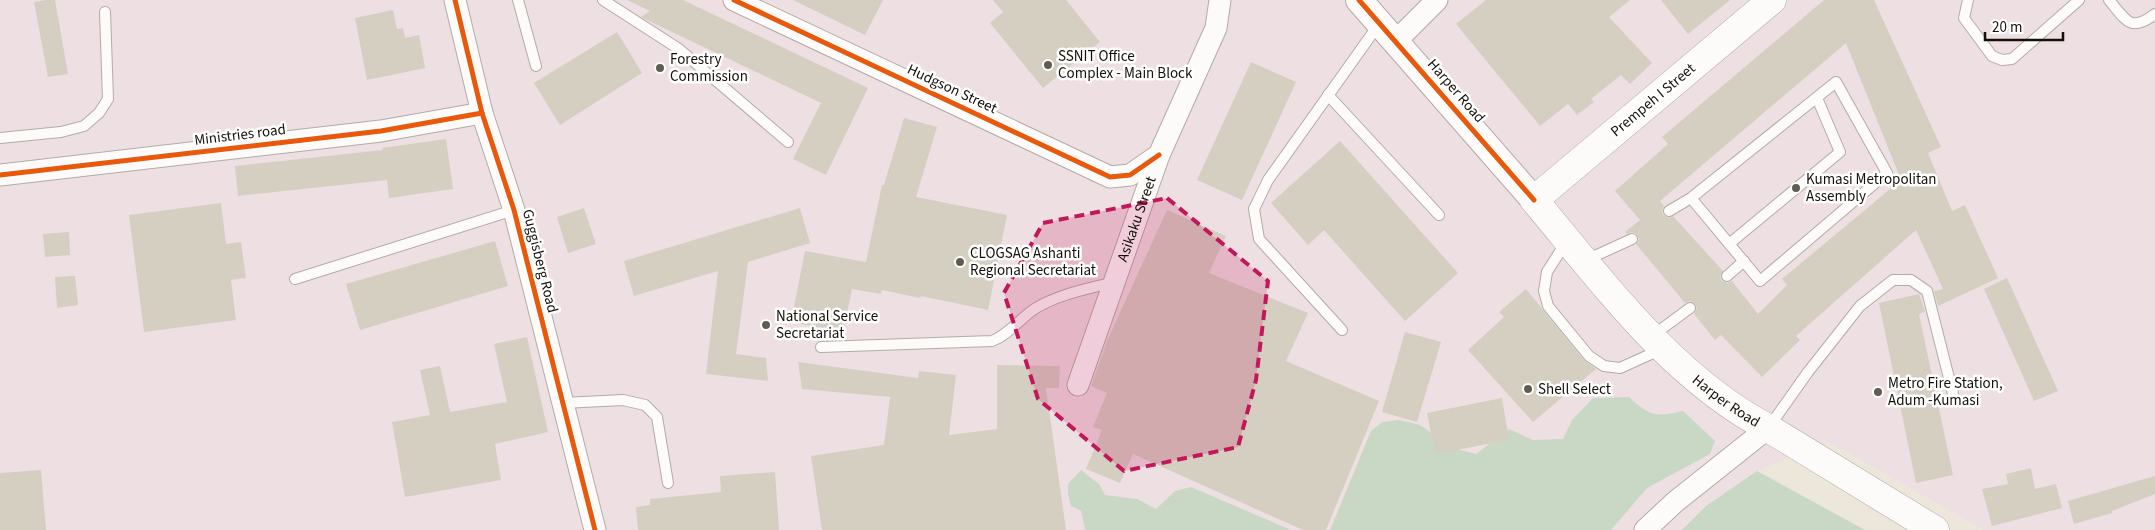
<svg xmlns="http://www.w3.org/2000/svg" width="2155" height="530" font-family="'Source Sans 3',sans-serif">
<rect width="100%" height="100%" fill="#ece6db"/>
<polygon fill="#eedfe2" points="0,0 2155,0 2155,530 1984,530 1828,441 1757,471 1706,506 1682,530 0,530"/>
<g fill="#c9d8c4">
<path d="M1629,397C1651,417 1655,417 1683,411L1715,441L1710,454L1647,488L1611,530H1330L1371,431L1382,422L1399,420L1420,425L1453,448L1476,454L1509,429L1533,440L1563,439L1572,420L1593,398Z"/>
<polygon points="1081,470 1099,484 1105,495 1137,499 1156,509 1175,491 1191,487 1291,530 1085,530 1081,511 1071,506 1068,494 1068,484"/>
<polygon points="1757,471 1865,530 1682,530 1706,506"/>
</g>
<g fill="#d5cfc2" fill-rule="evenodd">
<polygon points="46,0 55,0 68,74 48,77 34,2"/>
<polygon points="627,0 683,0 868,88 826,175 793,159 821,103 649,21 641,17 650,11"/>
<polygon points="793,0 883,0 865,35"/>
<polygon points="993,0 1066,0 1100,42 1043,88 990,23 1003,12"/>
<polygon points="1486,0 1630,0 1609,17 1652,63 1630,84 1621,75 1591,99 1594,102 1577,115 1568,104 1540,126 1456,24"/>
<polygon points="1661,0 1730,0 1688,34"/>
<path d="M1824,0H1874L1941,147L1928,153L1952,211L1965,205L1998,278L1938,306L1934,291L1943,289L1916,230L1796,336L1800,340L1762,377L1721,335L1715,340L1694,314L1697,308L1695,304L1690,301L1685,303L1636,244L1639,239L1636,234L1632,232L1627,234L1625,232L1640,220L1615,191L1668,144L1662,137ZM1846,43L1901,180L1782,279L1787,285L1758,314L1732,281L1728,283L1722,281L1720,277L1723,271L1673,216L1669,218L1663,215L1662,211L1664,206L1660,201Z"/>
<polygon points="393,10 397,29 403,28 405,38 419,35 425,68 367,80 355,18"/>
<polygon points="617,32 642,73 560,125 534,83"/>
<polygon points="1251,62 1296,82 1242,200 1197,180"/>
<polygon points="904,118 937,127 916,197 1007,215 988,310 921,296 920,298 882,290 881,294 852,289 843,332 791,322 805,251 866,262 882,185 884,185"/>
<polygon points="446,139 453,189 389,198 387,180 238,196 235,166 383,150 382,148"/>
<polygon points="1340,141 1458,273 1405,321 1324,230 1308,245 1271,203"/>
<polygon points="221,203 226,244 241,242 246,278 231,280 236,320 144,332 129,215"/>
<polygon points="584,208 596,244 568,253 557,217"/>
<polygon points="800,208 810,243 748,262 736,354 766,358 768,381 706,374 718,271 634,296 624,261"/>
<polygon points="1167,210 1226,236 1209,273 1308,313 1286,361 1379,401 1326,530 1303,530 1133,454 1120,483 1086,469 1102,430 1093,427 1107,393 1091,386 1107,341"/>
<polygon points="69,232 70,255 45,257 43,234"/>
<polygon points="495,241 508,286 360,330 346,284"/>
<polygon points="75,276 78,305 57,308 55,277"/>
<polygon points="2007,278 2058,391 2034,401 1984,289"/>
<polygon points="1526,289 1584,360 1596,369 1533,422 1468,350 1504,317 1499,312"/>
<polygon points="1919,294 1925,311 1919,314 1953,475 1916,483 1879,303"/>
<polygon points="1405,332 1441,342 1417,422 1382,412"/>
<polygon points="527,337 548,432 495,444 501,480 405,497 392,422 430,415 420,370 440,366 450,412 507,402 494,344"/>
<polygon points="798,362 918,378 919,371 956,375 949,435 997,429 997,365 1060,366 1059,388 1046,388 1066,530 822,530 811,456 884,445 890,397 802,389"/>
<polygon points="1502,398 1509,440 1435,454 1427,413"/>
<polygon points="2031,468 2035,489 2056,484 2062,508 1992,526 1982,489 2008,484 2006,474"/>
<polygon points="41,470 46,530 0,530 0,473"/>
<polygon points="775,472 779,530 638,530 636,507 650,505 650,499 721,492 720,476"/>
<polygon points="2155,476 2155,494 2112,511 2112,513 2074,524 2068,501"/>
</g>
<g fill="none" stroke-linecap="round" stroke-linejoin="round">
<g stroke="#b1ada4" stroke-width="12">
<g id="service">
<polyline points="518,0 536,66"/>
<polyline points="603,0 679,49 788,142"/>
<polyline points="1968,0 1964,18 1992,56 2002,60 2012,59 2079,0"/>
<path d="M2109,0C2126,20 2130,33 2155,14"/>
<polyline points="1328,95 1439,215"/>
<polyline points="0,138 61,132 84,126 99,113 108,99 105,12"/>
<polyline points="1669,211 1691,198 1836,82 1887,173 1760,281 1691,198"/>
<polyline points="1566,242 1547,272 1544,291 1548,306 1589,356 1604,366 1620,368 1662,349"/>
<polyline points="1729,244 1840,152 1817,98"/>
<polyline points="1586,260 1632,239"/>
<polyline points="1727,276 1744,261"/>
<polyline points="295,279 514,210"/>
<polyline points="1342,330 1259,239 1254,209 1268,180 1379,24"/>
<polyline points="1652,336 1690,308"/>
<path d="M821,347L992,341C1010,334 1020,318 1036,308C1059,294 1088,289 1114,282"/>
<polyline points="563,403 623,400 645,405 657,417 668,483"/>
<polyline points="1769,427 1808,372 1860,306 1893,280 1911,280 1927,291 1953,394"/>
</g>
</g>
<g stroke="#b1ada4" stroke-width="23">
<g id="minor">
<polyline points="455,0 482,113 514,210 595,530"/>
<polyline points="734,0 1110,177 1130,175 1159,155"/>
<polyline points="1396,41 1437,0"/>
<polyline points="0,175 381,131 482,113"/>
<path id="s1" d="M1078,385L1159,155L1216,28L1220,0"/>
<polyline points="1645,530 1675,502 1768,428"/>
</g>
</g>
<g stroke="#b1ada4" stroke-width="28">
<polyline id="tertiary" points="1359,0 1534,200"/>
</g>
<g stroke="#b1ada4" stroke-width="29">
<g id="secondary">
<path id="s2" d="M1772,0L1534,200C1603,282 1671,377 1768,428L1935,530"/>
</g>
</g>
<use href="#service" stroke="#fcfbfa" stroke-width="10"/>
<use href="#minor" stroke="#fcfbfa" stroke-width="21"/>
<use href="#tertiary" stroke="#fcfbfa" stroke-width="26"/>
<use href="#secondary" stroke="#fcfbfa" stroke-width="28"/>
<g stroke="#fff" stroke-width="8">
<g id="cycleway">
<polyline points="455,0 482,113 514,210 595,530"/>
<polyline points="734,0 1110,177 1130,175 1159,155"/>
<polyline points="1359,0 1534,200"/>
<polyline points="0,175 381,131 482,113"/>
</g>
</g>
<use href="#cycleway" stroke="#e8590c" stroke-width="5"/>
</g>
<path fill="#c2185b" fill-opacity="0.2" stroke="#c2185b" stroke-width="4" stroke-dasharray="10 6" stroke-linejoin="round" d="M1167,198L1268,281L1256,380L1238,447L1124,471L1038,399L1004,293L1043,223Z"/>
<g fill="#605c53" stroke="#fff" stroke-width="2">
<circle cx="1048" cy="65" r="5"/>
<circle cx="660" cy="68" r="5"/>
<circle cx="1796" cy="188" r="5"/>
<circle cx="960" cy="262" r="5"/>
<circle cx="766" cy="325" r="5"/>
<circle cx="1528" cy="389" r="5"/>
<circle cx="1878" cy="392" r="5"/>
</g>
<g text-anchor="middle" dominant-baseline="central" stroke-width="5" stroke-linejoin="round" paint-order="stroke">
<g font-size="15" fill="#15110a" stroke="#fff" text-anchor="start">
<text x="1058" y="56">SSNIT Office<tspan x="1058" dy="17">Complex - Main Block</tspan></text>
<text x="670" y="59">Forestry<tspan x="670" dy="17">Commission</tspan></text>
<text x="1806" y="179">Kumasi Metropolitan<tspan x="1806" dy="17">Assembly</tspan></text>
<text x="970" y="253">CLOGSAG Ashanti<tspan x="970" dy="17">Regional Secretariat</tspan></text>
<text x="776" y="316">National Service<tspan x="776" dy="17">Secretariat</tspan></text>
<text x="1888" y="383">Metro Fire Station,<tspan x="1888" dy="17">Adum -Kumasi</tspan></text>
<text x="1538" y="389">Shell Select</text>
</g>
<g font-size="15" fill="#15110a" stroke="#fff">
<text transform="translate(952 89) rotate(25)">Hudgson Street</text>
<text transform="translate(1456 91) rotate(49)">Harper Road</text>
<text transform="translate(1653 100) rotate(-40)">Prempeh I Street</text>
<text transform="translate(240 135) rotate(-7)">Ministries road</text>
<text stroke="none"><textPath href="#s1" startOffset="176">Asikaku Street</textPath></text>
<text transform="translate(540 261) rotate(76)">Guggisberg Road</text>
<text stroke="none"><textPath href="#s2" startOffset="590">Harper Road</textPath></text>
</g>
</g>
<path d="M1985 32v8h78v-8" fill="none" stroke="#15110a" stroke-width="2.5"/>
<text x="1992" y="32" font-size="15" fill="#15110a" stroke="#ffffff" stroke-width="4" paint-order="stroke">20 m</text>
</svg>
